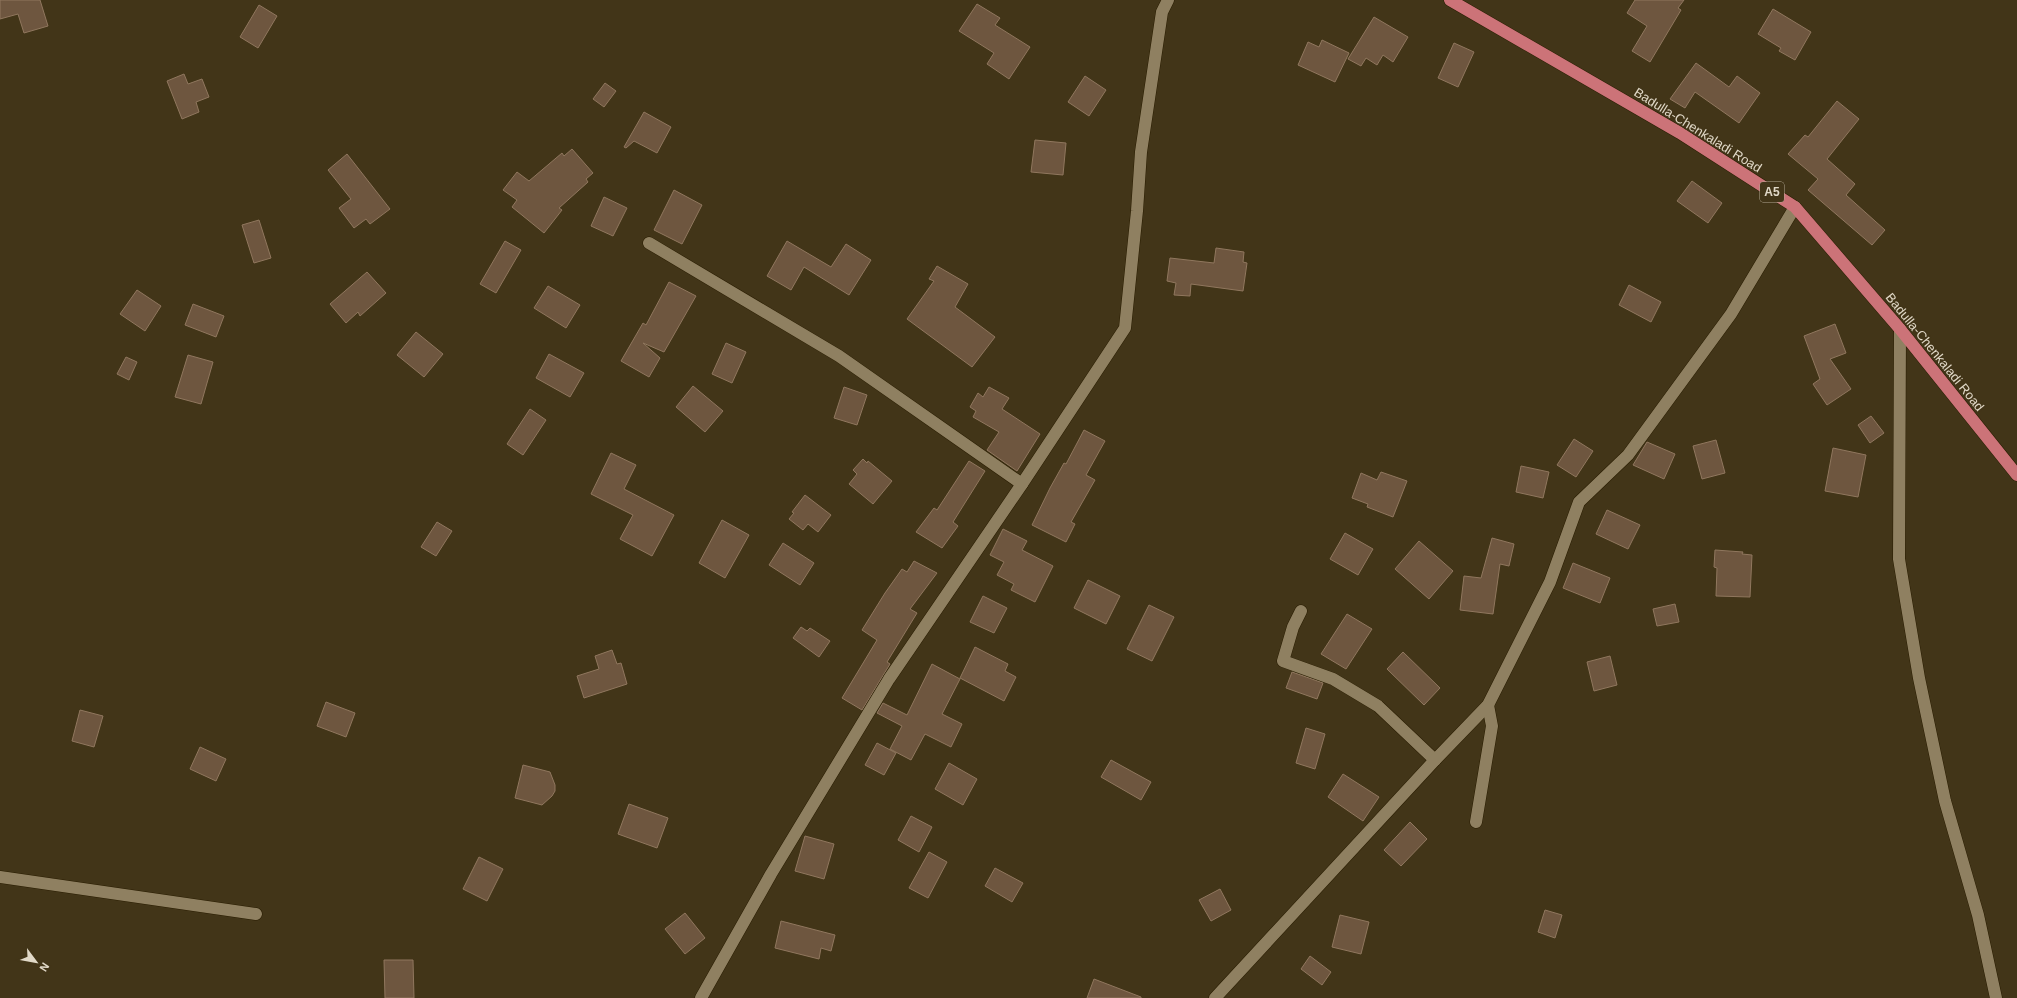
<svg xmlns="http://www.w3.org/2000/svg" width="2017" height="998" font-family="Helvetica,sans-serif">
<rect width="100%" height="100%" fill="#423518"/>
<g fill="#6e563f" stroke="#90775e">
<polygon points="0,0 40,0 48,26 24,33 18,14 0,19"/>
<polygon points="1635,0 1684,0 1678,8 1681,10 1650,62 1632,51 1647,26 1627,13"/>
<polygon points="977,4 1000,18 995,25 1030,47 1009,79 987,64 994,53 959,31"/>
<polygon points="259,5 277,16 258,48 240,37"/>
<polygon points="1773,9 1811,32 1795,60 1779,51 1781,48 1758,34"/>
<polygon points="1374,17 1408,37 1393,62 1383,55 1377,65 1366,58 1361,66 1348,59"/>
<polygon points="1322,40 1349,53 1335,82 1298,65 1308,42 1319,47"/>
<polygon points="1454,43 1474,52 1458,87 1438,78"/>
<polygon points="1696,63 1729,87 1737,76 1760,93 1739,123 1695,92 1685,108 1670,99"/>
<polygon points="184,74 188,84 202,79 209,97 196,102 199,112 182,119 167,81"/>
<polygon points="1085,76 1106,90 1089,116 1068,102"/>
<polygon points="605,83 616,91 604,107 593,99"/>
<polygon points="1837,101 1859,119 1827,159 1855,184 1846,195 1885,230 1872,245 1808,190 1818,179 1788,154 1805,135 1808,137"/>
<polygon points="644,112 671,127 657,153 634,141 626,148 624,147"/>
<polygon points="1035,140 1066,143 1063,175 1031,172"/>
<polygon points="572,149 593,173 586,179 588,182 559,208 562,210 544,233 512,207 517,200 503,190 517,172 529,181 562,153 564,156"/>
<polygon points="347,154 390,209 370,224 366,219 354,228 339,208 351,199 328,170"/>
<polygon points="1692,181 1722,203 1708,223 1677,201"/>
<polygon points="674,190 702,205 682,244 654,230"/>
<polygon points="604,197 627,208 613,236 591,226"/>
<polygon points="259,220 271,258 254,263 242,225"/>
<polygon points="505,241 521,250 496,293 480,284"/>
<polygon points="787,241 831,267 846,244 871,260 849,295 804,267 791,290 767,276"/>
<polygon points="1216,248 1244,252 1243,262 1247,263 1243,291 1191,284 1190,296 1174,295 1176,283 1167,281 1170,258 1214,263"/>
<polygon points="937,266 968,284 955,307 995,337 972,367 907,319 934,281 929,279"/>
<polygon points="367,272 386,293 360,316 358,312 346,323 330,304"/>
<polygon points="669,282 696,296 664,352 643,343 660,358 649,377 621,361 643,323 646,325"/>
<polygon points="1629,285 1661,302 1651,322 1619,305"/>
<polygon points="548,286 580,305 566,328 534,308"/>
<polygon points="137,290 161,306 145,331 120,314"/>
<polygon points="193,304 224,316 216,337 185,325"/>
<polygon points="1835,324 1846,353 1830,359 1851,389 1827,405 1813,384 1820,379 1804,336"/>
<polygon points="416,332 443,354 424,377 397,355"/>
<polygon points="726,343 746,352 732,383 712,374"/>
<polygon points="549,354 584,373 570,397 536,378"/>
<polygon points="188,355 213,362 201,404 175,397"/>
<polygon points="126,357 137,362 129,380 117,374"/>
<polygon points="693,386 723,411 705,432 676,407"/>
<polygon points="844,387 867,395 857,425 834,418"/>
<polygon points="989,387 1009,398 1002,409 1040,434 1017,471 987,450 999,432 973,417 976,411 970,407 978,393 983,397"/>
<polygon points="530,409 546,420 523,455 507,444"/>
<polygon points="1871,416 1884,433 1870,443 1858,425"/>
<polygon points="1084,430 1105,441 1086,475 1095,480 1071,522 1075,524 1066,542 1032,525 1050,488 1064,463 1066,464"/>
<polygon points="1574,439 1593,451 1576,477 1557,465"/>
<polygon points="1716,440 1725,473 1702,479 1693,446"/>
<polygon points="1647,442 1675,454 1664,479 1633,465"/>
<polygon points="1833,448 1866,455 1858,497 1825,491"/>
<polygon points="611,453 636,465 624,489 674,515 652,556 620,539 633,515 591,494"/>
<polygon points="863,459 867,463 868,461 892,481 873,504 849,484 857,474 853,470"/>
<polygon points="969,461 985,471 953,522 958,526 942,548 916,532 934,508 937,510"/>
<polygon points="1521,466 1549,472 1543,498 1516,492"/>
<polygon points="1381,472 1407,481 1393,517 1367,507 1368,504 1352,498 1361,473 1377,480"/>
<polygon points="805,495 831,515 818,532 808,524 803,530 789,519 794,513 792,512"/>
<polygon points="1607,510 1640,525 1628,549 1596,534"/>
<polygon points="722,520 749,535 725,578 699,563"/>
<polygon points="437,522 452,531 436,556 421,547"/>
<polygon points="1003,529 1027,541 1022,550 1053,566 1035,602 1011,590 1014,584 997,575 1004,562 990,555"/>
<polygon points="1345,533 1373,549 1358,575 1330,559"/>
<polygon points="1492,538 1514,544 1509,566 1500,564 1493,614 1460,610 1464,576 1481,578"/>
<polygon points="1419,541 1453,571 1429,599 1395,569"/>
<polygon points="783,543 814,563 800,585 769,565"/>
<polygon points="1715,550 1743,552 1742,554 1752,555 1750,597 1716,596 1717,568 1714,567"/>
<polygon points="914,561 937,573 910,609 917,613 887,662 890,664 862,710 842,698 877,640 862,630 885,593 902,569 907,572"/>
<polygon points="1573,563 1610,578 1600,603 1563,588"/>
<polygon points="1088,580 1120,596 1106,624 1074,608"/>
<polygon points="983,596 1007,608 994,633 970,622"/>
<polygon points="1675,604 1679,622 1657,626 1653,609"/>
<polygon points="1149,605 1174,617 1152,661 1127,649"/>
<polygon points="1347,614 1372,629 1346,669 1321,654"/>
<polygon points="801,627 807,631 810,628 830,641 819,657 793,638"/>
<polygon points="975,647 1008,664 1005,671 1016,677 1004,701 960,678"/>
<polygon points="612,650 617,664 621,663 627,684 584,698 577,676 599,669 595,656"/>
<polygon points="1403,652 1440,688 1424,705 1387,669"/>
<polygon points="1610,656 1617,685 1594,691 1587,662"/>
<polygon points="932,664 960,679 942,714 962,724 951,747 925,734 911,760 890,749 902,726 877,713 883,703 907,715"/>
<polygon points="1292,672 1323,683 1317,699 1286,688"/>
<polygon points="326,702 355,713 346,737 317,726"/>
<polygon points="80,710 103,716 94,747 72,741"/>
<polygon points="1306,728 1325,734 1315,769 1296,763"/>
<polygon points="877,743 896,753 884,775 865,765"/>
<polygon points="200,747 226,759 216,781 190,769"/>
<polygon points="1111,760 1151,782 1141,800 1101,777"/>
<polygon points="949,763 977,779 963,805 935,789"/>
<polygon points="523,765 550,772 555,785 555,791 552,796 542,805 515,798"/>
<polygon points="1343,774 1379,797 1363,821 1328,797"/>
<polygon points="629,804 668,818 657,848 618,834"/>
<polygon points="911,816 932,827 919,852 898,840"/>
<polygon points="1410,822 1427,839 1401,866 1384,850"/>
<polygon points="805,836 834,844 824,879 795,871"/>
<polygon points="929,852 947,862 928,898 909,888"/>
<polygon points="479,857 503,869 487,901 463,889"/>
<polygon points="995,868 1023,883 1012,902 985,886"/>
<polygon points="1220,889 1231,910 1211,921 1199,900"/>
<polygon points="1545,910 1562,915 1555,938 1538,932"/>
<polygon points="685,913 705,938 685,954 665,929"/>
<polygon points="1340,915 1369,922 1361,954 1332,947"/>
<polygon points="781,921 835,935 831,951 821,948 819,959 775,948"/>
<polygon points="1310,956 1331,972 1322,985 1301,969"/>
<polygon points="384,960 413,960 414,998 385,998"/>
<polygon points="1094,979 1141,997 1141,998 1087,998"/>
</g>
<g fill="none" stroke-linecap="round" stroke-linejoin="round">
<g stroke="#291c01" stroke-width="13">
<g id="minor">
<polyline points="649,243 839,356 1022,484"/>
<polyline points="1900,329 1899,559 1919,678 1945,801 1978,915 1996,998"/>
<polyline points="1301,611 1293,627 1283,661 1333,679 1378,706 1435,760"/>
<polyline points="1476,822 1492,726 1488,705"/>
<polyline points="0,877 256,914"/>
<polyline points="701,998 771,874 889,679 1022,484 1125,328 1137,211 1141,152 1162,12 1168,0"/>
<polyline points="1215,998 1435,760 1488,705 1550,582 1579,502 1628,455 1731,314 1795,207"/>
</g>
</g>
<g stroke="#291c01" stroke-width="13">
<polyline id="highway" points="1450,0 1680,133 1795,207 1900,329 2017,475"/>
</g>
<use href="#minor" stroke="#8f8061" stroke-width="12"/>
<use href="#highway" stroke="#cc7378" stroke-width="12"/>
</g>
<g text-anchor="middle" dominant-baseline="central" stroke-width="3" stroke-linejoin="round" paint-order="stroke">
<rect fill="#423518" stroke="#b1a893" stroke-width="1" x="1760" y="182" width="24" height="20" rx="3"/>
<g font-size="12" font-weight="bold" fill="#e1d9c8">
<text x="1772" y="192">A5</text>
</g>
<g font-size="13" fill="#e1d9c8" stroke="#423518">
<text transform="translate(1698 130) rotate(32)">Badulla-Chenkaladi Road</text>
<text transform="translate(1935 352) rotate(51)">Badulla-Chenkaladi Road</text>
</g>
</g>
<g transform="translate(36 962) rotate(122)" stroke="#423518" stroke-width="3" paint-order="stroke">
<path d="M0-3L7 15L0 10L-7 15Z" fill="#e1d9c8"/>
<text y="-6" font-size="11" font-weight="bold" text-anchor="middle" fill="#e1d9c8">N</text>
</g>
</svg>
